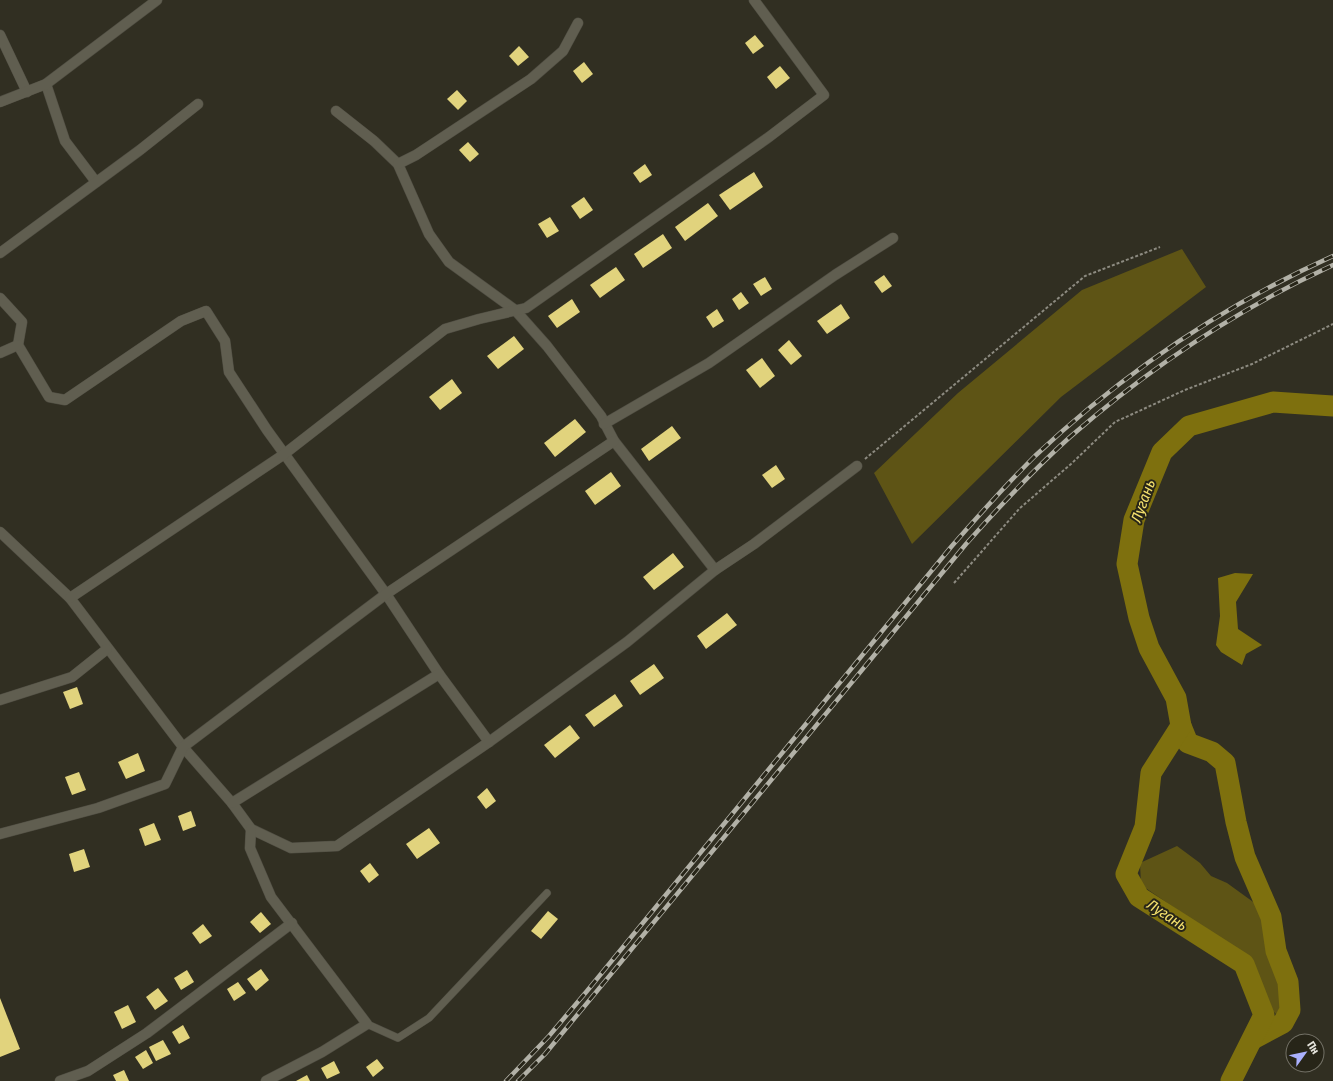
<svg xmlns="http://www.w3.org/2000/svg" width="1333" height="1081" font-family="'Fira Sans Condensed',sans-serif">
<rect width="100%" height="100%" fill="#312f22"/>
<g fill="#5e5415">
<polygon points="1182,249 1206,287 1061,397 912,544 874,473 958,393 1082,290"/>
<polygon points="1177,846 1200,863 1211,876 1227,883 1256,904 1266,933 1284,972 1282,1005 1276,1014 1268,1006 1260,980 1247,957 1141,885 1140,863"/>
</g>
<polygon fill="#7e700e" points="1235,573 1253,574 1236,602 1238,629 1262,645 1246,654 1242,665 1221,652 1216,645 1220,616 1218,578"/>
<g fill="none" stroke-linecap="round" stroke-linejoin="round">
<g stroke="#7e700e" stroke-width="21">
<polyline points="1181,726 1188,743 1212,752 1225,763 1236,822 1245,857 1271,917 1276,951 1288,982 1290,1010 1283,1023 1253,1039"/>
<polyline points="1231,1081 1264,1015 1244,964 1139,897 1126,874 1145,827 1151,773 1181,726 1176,698 1149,648 1139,618 1127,564 1134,520 1162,452 1189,426 1273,402 1333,406"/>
</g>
</g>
<g fill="#e1d37d">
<polygon points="755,35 764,46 753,54 745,43"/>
<polygon points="519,46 529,57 518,66 509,56"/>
<polygon points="584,62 593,74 582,83 573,71"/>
<polygon points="780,66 790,78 776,89 767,77"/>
<polygon points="457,90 467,101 458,110 447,99"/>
<polygon points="468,142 479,154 470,162 459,150"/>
<polygon points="645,164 652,175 640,183 633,173"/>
<polygon points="754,172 763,187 730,210 719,195"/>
<polygon points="584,197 593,210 580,219 571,206"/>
<polygon points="708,203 718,216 685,241 675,227"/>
<polygon points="550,217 559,231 547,238 538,224"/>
<polygon points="663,234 672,248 643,268 634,254"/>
<polygon points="616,267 625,280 600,298 590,285"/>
<polygon points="884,275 892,286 882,293 874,282"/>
<polygon points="765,277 772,289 761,296 753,284"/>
<polygon points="741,292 749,303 739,310 732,299"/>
<polygon points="572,299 580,312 557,328 548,316"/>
<polygon points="841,304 850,318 827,334 817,321"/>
<polygon points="717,309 724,321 713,328 706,317"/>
<polygon points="514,336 524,349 498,369 487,356"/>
<polygon points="789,340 802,356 791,365 778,350"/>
<polygon points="762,358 775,376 760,388 746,370"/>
<polygon points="452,379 462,393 440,410 429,397"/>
<polygon points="575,419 586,432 555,457 544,443"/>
<polygon points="672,426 681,438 649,461 641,449"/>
<polygon points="776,465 785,479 772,488 762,475"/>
<polygon points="611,472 621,486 595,505 585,491"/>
<polygon points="673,553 684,567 654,590 643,577"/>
<polygon points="727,613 737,625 706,649 697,636"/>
<polygon points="654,664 664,678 640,695 630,681"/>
<polygon points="77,687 83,704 70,709 63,692"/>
<polygon points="615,694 623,706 594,727 585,715"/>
<polygon points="570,725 580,738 555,758 544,745"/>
<polygon points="138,753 145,771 126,779 118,762"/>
<polygon points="79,772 86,790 72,795 65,777"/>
<polygon points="487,788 496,801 486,809 477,797"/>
<polygon points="191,811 196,826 183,831 178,816"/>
<polygon points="154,823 161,840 145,846 139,829"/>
<polygon points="429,828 440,843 417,859 406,844"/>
<polygon points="84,849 90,867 74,872 69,854"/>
<polygon points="370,863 379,875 369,883 360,871"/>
<polygon points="548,911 558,919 541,939 531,931"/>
<polygon points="261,912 271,924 260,933 250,922"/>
<polygon points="203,924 212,936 200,944 192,933"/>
<polygon points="261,969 269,980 256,991 247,979"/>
<polygon points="187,970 194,982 181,990 174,978"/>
<polygon points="238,982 246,993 234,1001 227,989"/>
<polygon points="158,988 168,1001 155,1010 146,997"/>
<polygon points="0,998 20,1049 0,1057"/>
<polygon points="128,1005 136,1022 122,1029 114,1012"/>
<polygon points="183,1025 190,1038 179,1044 172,1032"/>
<polygon points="163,1040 171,1054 156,1061 149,1047"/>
<polygon points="146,1050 153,1063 143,1069 135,1057"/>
<polygon points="377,1059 384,1068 373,1077 366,1067"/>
<polygon points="334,1061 340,1073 327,1079 321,1068"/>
<polygon points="124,1070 129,1081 116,1081 113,1075"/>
<polygon points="307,1075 310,1081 296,1081"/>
</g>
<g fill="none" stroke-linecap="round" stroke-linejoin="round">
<g stroke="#4e4c41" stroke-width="8">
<polyline id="service" points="367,1024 398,1038 429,1018 547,893"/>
</g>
<g stroke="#4e4c41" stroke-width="11">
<g id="minor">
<polyline points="0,35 27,92"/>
<polyline points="46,84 65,141 96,182"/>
<polyline points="336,111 374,141 398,164 429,234 449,262 515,310 547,346 601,416 614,441 715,570"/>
<polyline points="398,164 416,155 531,79 563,51 578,23"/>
<polyline points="0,253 140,150 198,104"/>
<polyline points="0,298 22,322 18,345 49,397 65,400 181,321 206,311 225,341 229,372 267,430 386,594 439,674 489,742"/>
<polyline points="0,353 18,345"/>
<polyline points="604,424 709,363 835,275 893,238"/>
<polyline points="0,532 70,598 183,747 232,803 251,829 291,848 337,846 489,742 627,642 715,570 754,544 857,466"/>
<polyline points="70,598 283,455 445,329 479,319 526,308 769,137 824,95 754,0"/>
<polyline points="0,700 72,677 107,649"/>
<polyline points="232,803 439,674"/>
<polyline points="251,829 250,848 271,897 367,1024 322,1052 266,1081"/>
<polyline points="0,834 98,808 165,784 183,747 386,594 614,441"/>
<polyline points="60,1081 88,1071 147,1033 292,923"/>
</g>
</g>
<g stroke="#4e4c41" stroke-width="11">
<polyline id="tertiary" points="0,102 46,84 157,0"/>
</g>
<g stroke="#8d8b81" stroke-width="2" stroke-dasharray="3 2" stroke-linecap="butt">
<polyline points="865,459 1085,276 1160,247"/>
<polyline points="954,583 1020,508 1071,464 1115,422 1185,390 1252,364 1333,324"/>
</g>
<use href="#service" stroke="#605e50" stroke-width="7"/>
<use href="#minor" stroke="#605e50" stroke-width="10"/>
<use href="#tertiary" stroke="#605e50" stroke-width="10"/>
<g stroke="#b2b1a7" stroke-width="4.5">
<g id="rail">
<path d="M506,1081L549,1036L587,991L951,547C978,516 1006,485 1035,456C1122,374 1224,305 1333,256"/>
<path d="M518,1081L545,1054L966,544C999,507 1033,470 1070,437C1148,369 1238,309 1333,265"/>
</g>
</g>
<use href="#rail" stroke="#272518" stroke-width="3" stroke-dasharray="9" stroke-linecap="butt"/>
</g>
<g text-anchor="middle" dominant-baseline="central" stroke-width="4" stroke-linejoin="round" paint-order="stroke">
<g font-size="15" font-style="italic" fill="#f5e16d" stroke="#272518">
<text transform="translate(1143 501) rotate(-70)">Лугань</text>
<text transform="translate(1167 915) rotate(33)">Лугань</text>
</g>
</g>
<g transform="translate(1305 1053) rotate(57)"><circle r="19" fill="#272518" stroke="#737166"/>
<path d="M0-3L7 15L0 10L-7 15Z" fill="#aab0fc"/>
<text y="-6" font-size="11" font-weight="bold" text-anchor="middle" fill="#e5e4dc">Пн</text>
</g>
</svg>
